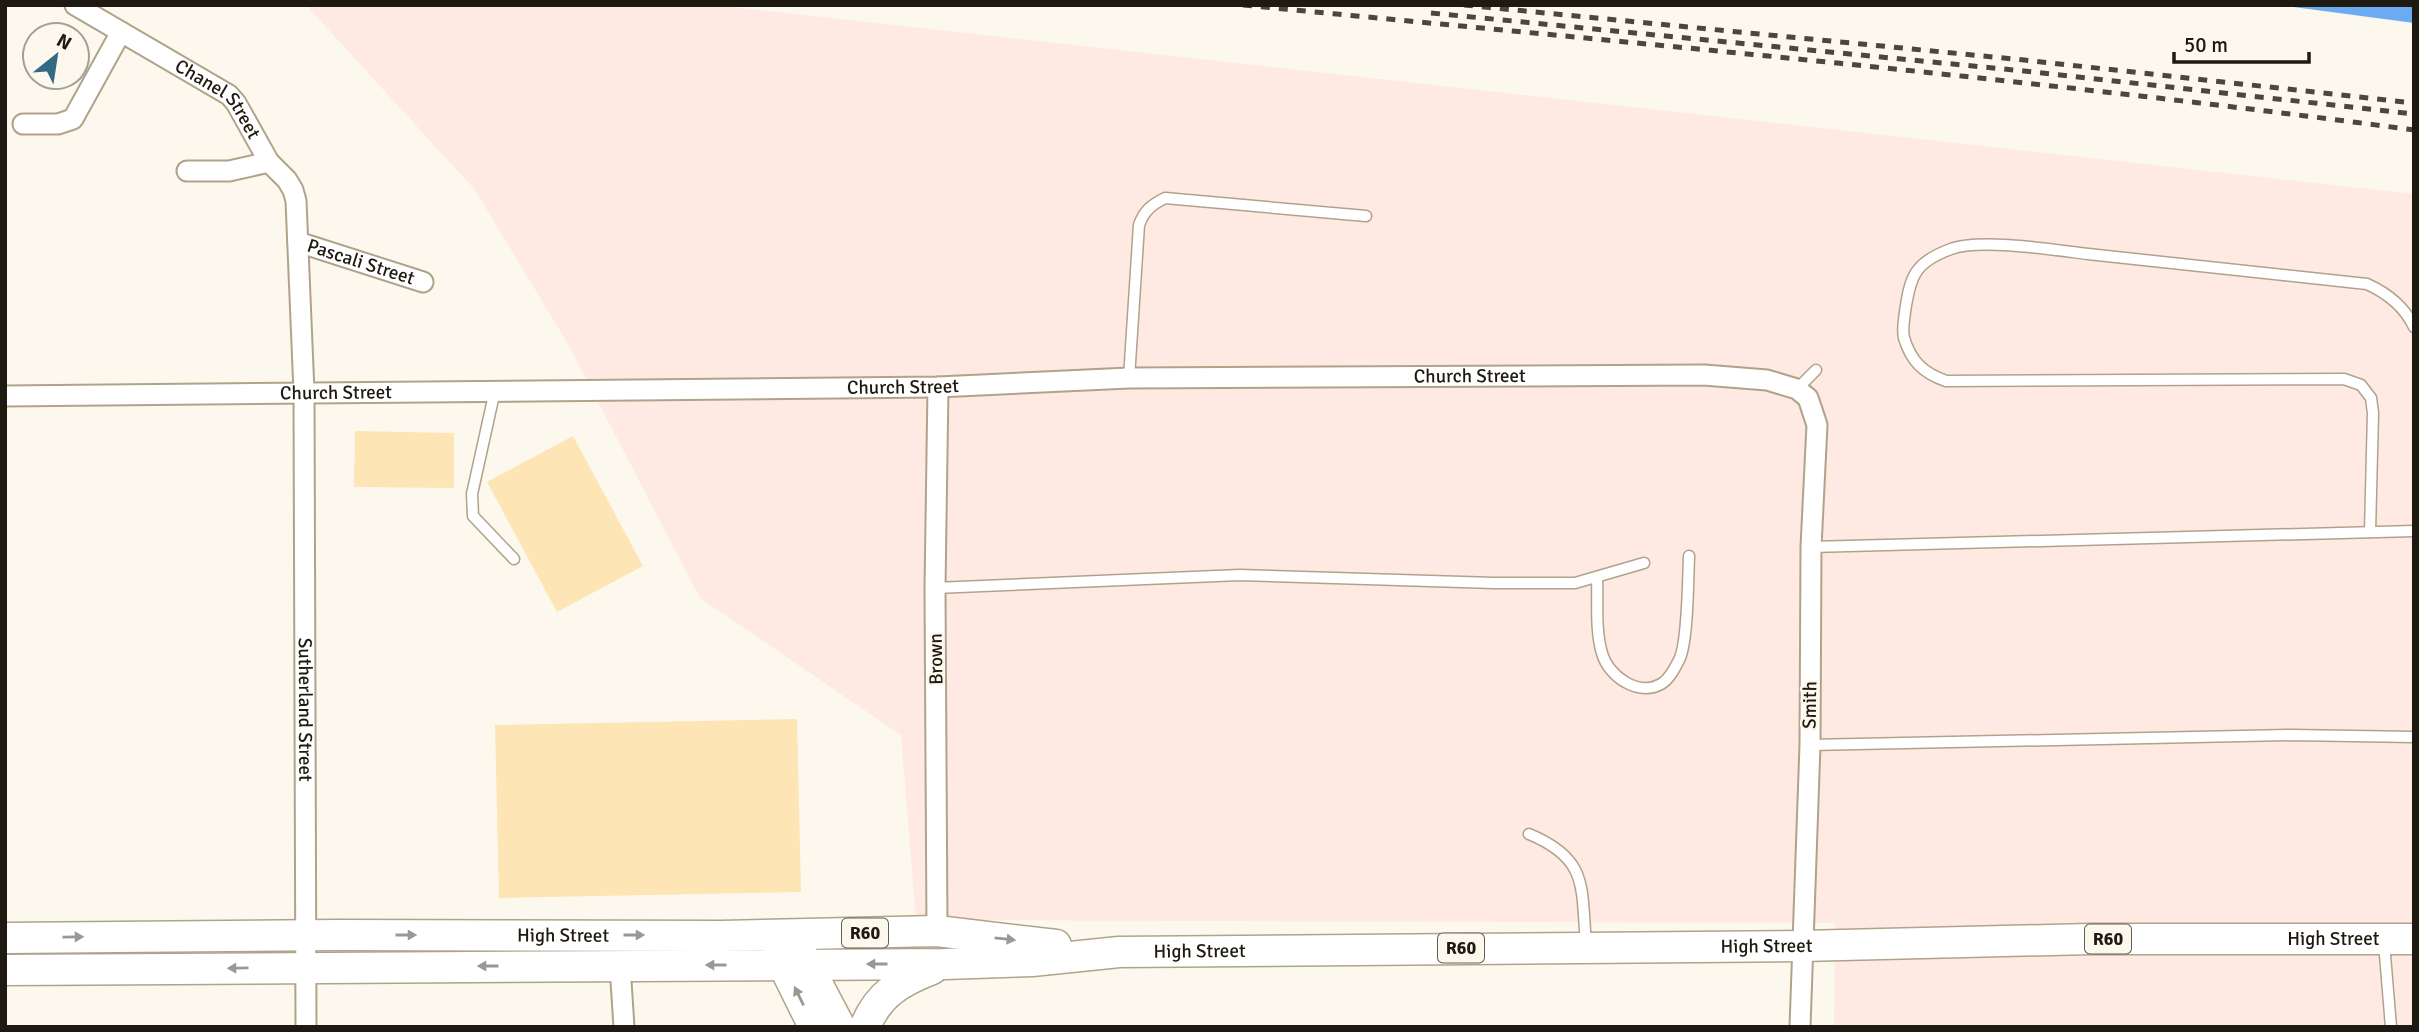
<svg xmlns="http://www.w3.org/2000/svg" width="2419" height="1032" font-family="Signika,sans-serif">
<rect width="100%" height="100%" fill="#fdf8ed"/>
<polygon fill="#fee9e3" points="306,5 715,5 2414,194 2414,1027 1834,1027 1835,923 916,920 901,735 700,598 568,344 475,190"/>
<g fill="#fde5b6">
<polygon points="355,431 454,433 454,488 354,487"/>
<polygon points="573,436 643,566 557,612 487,482"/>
<polygon points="797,719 801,892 499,898 495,725"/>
</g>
<polygon fill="#6cabf2" points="2278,5 2414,5 2414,23"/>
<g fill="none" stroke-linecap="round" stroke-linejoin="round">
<g stroke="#b0a38a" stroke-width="13">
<g id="lane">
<path d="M1129,378L1139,225C1144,211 1151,205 1165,198L1366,216"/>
<polyline points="1797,389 1816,370"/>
<polyline points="495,390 472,494 473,516 514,559"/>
<path d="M2370,532L2373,413L2371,398L2361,385L2344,379L1946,381C1923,373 1911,361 1904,338C1902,329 1904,321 1905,312C1910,276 1915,262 1951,249C1979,238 2056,250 2088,254C2181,264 2274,274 2367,284C2387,293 2404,306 2414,327"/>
<polyline points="1811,547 2414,531"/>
<path d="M1597,578C1598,602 1595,630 1602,653C1608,676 1638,697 1661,684C1670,679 1676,666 1680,658C1688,638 1688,580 1689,556"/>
<polyline points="935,588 1240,575 1494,583 1575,583 1644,563"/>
<polyline points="1810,745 2292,735 2414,737"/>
<path d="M1529,834C1589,859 1581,887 1586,944"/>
<polyline points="2384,943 2391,1027"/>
</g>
</g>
<g stroke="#b0a38a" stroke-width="23">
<g id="street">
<path id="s1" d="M75,5L229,95L236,103L269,162L287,180L293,190L296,201L304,392L306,1027"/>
<polyline points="23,124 58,124 73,119 121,32"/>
<polyline points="187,171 229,171 269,162"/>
<path id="s2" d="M298,242L423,282"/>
<path id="s3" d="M5,396L938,387L1129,378L1704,375L1767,380L1797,389L1808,398L1817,425L1811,547L1810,745L1800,1027"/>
<polyline points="937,931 935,588 938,387"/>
<polyline points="620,966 624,1027"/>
</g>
</g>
<g stroke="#b0a38a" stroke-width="33">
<g id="primary">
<path id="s4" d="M5,938L338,935L722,936L937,931L1056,945"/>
<polyline points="800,951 840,1027"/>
<polyline points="778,954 814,1027"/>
<path id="s5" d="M5,970L945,964L1032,961L1119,952L1802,946L2090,939H2414"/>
<path d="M865,1027C878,994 901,981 932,969"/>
</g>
</g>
<use href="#lane" stroke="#fff" stroke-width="10"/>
<use href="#street" stroke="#fff" stroke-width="19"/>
<use href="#primary" stroke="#fff" stroke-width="30"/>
<g stroke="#4c473e" stroke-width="5" stroke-dasharray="9 9" stroke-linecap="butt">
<path d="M1243,5C1634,43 2025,78 2414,130"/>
<polyline points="1464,5 2024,60 2414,103"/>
<polyline points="1431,13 2024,71 2414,114"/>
</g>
</g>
<defs><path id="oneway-solid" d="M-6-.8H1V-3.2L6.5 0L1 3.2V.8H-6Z" transform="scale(1.75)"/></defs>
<g fill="#9a9894">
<use href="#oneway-solid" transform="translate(406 935)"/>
<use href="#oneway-solid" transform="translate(634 935)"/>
<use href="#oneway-solid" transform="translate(73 937) rotate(-1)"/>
<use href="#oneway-solid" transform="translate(1005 939) rotate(6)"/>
<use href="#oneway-solid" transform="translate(877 964) rotate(180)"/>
<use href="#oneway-solid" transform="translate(716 965) rotate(180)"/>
<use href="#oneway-solid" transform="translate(488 966) rotate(180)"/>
<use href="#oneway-solid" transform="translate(238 968) rotate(179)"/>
<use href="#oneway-solid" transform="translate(799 996) rotate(-116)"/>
</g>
<g text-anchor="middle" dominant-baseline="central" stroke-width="5" stroke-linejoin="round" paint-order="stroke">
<g fill="#fdf8ed" stroke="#625d53" stroke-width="2">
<rect x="842" y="918.5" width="46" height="29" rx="5"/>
<rect x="2085" y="924.5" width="46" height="29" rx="5"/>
<rect x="1438" y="933.5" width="46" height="29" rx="5"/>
</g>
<g font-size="18" font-weight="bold" fill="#1f1a11">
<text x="865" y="933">R60</text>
<text x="2108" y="939">R60</text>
<text x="1461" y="948">R60</text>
</g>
<g font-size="19" fill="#1f1a11" stroke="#fdf8ed">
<text stroke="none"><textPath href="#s1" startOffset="173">Chanel Street</textPath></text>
<text stroke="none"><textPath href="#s2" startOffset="66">Pascali Street</textPath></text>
<text stroke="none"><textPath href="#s3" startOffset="1465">Church Street</textPath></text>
<text stroke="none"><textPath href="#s3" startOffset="898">Church Street</textPath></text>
<text stroke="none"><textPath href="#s3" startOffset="331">Church Street</textPath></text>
<text transform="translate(936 659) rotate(-91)">Brown</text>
<text transform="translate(1810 705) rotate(-89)">Smith</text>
<text stroke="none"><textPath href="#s1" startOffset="814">Sutherland Street</textPath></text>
<text stroke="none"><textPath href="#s4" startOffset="558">High Street</textPath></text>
<text stroke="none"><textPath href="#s5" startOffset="2329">High Street</textPath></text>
<text stroke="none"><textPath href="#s5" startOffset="1762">High Street</textPath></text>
<text stroke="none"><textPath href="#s5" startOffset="1195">High Street</textPath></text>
</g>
</g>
<rect width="2419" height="1032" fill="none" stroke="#1f1a11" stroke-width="14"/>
<g transform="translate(56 56) rotate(30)"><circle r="33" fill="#fdf8ed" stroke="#a49f95" stroke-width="2"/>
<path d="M0-5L12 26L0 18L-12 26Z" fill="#336984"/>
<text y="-10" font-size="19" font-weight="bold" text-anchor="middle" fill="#1f1a11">N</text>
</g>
<path d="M2174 52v10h135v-10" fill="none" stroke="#1f1a11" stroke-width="3.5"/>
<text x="2184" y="52" font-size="21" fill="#1f1a11" stroke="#fdf8ed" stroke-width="5" paint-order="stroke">50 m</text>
</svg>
